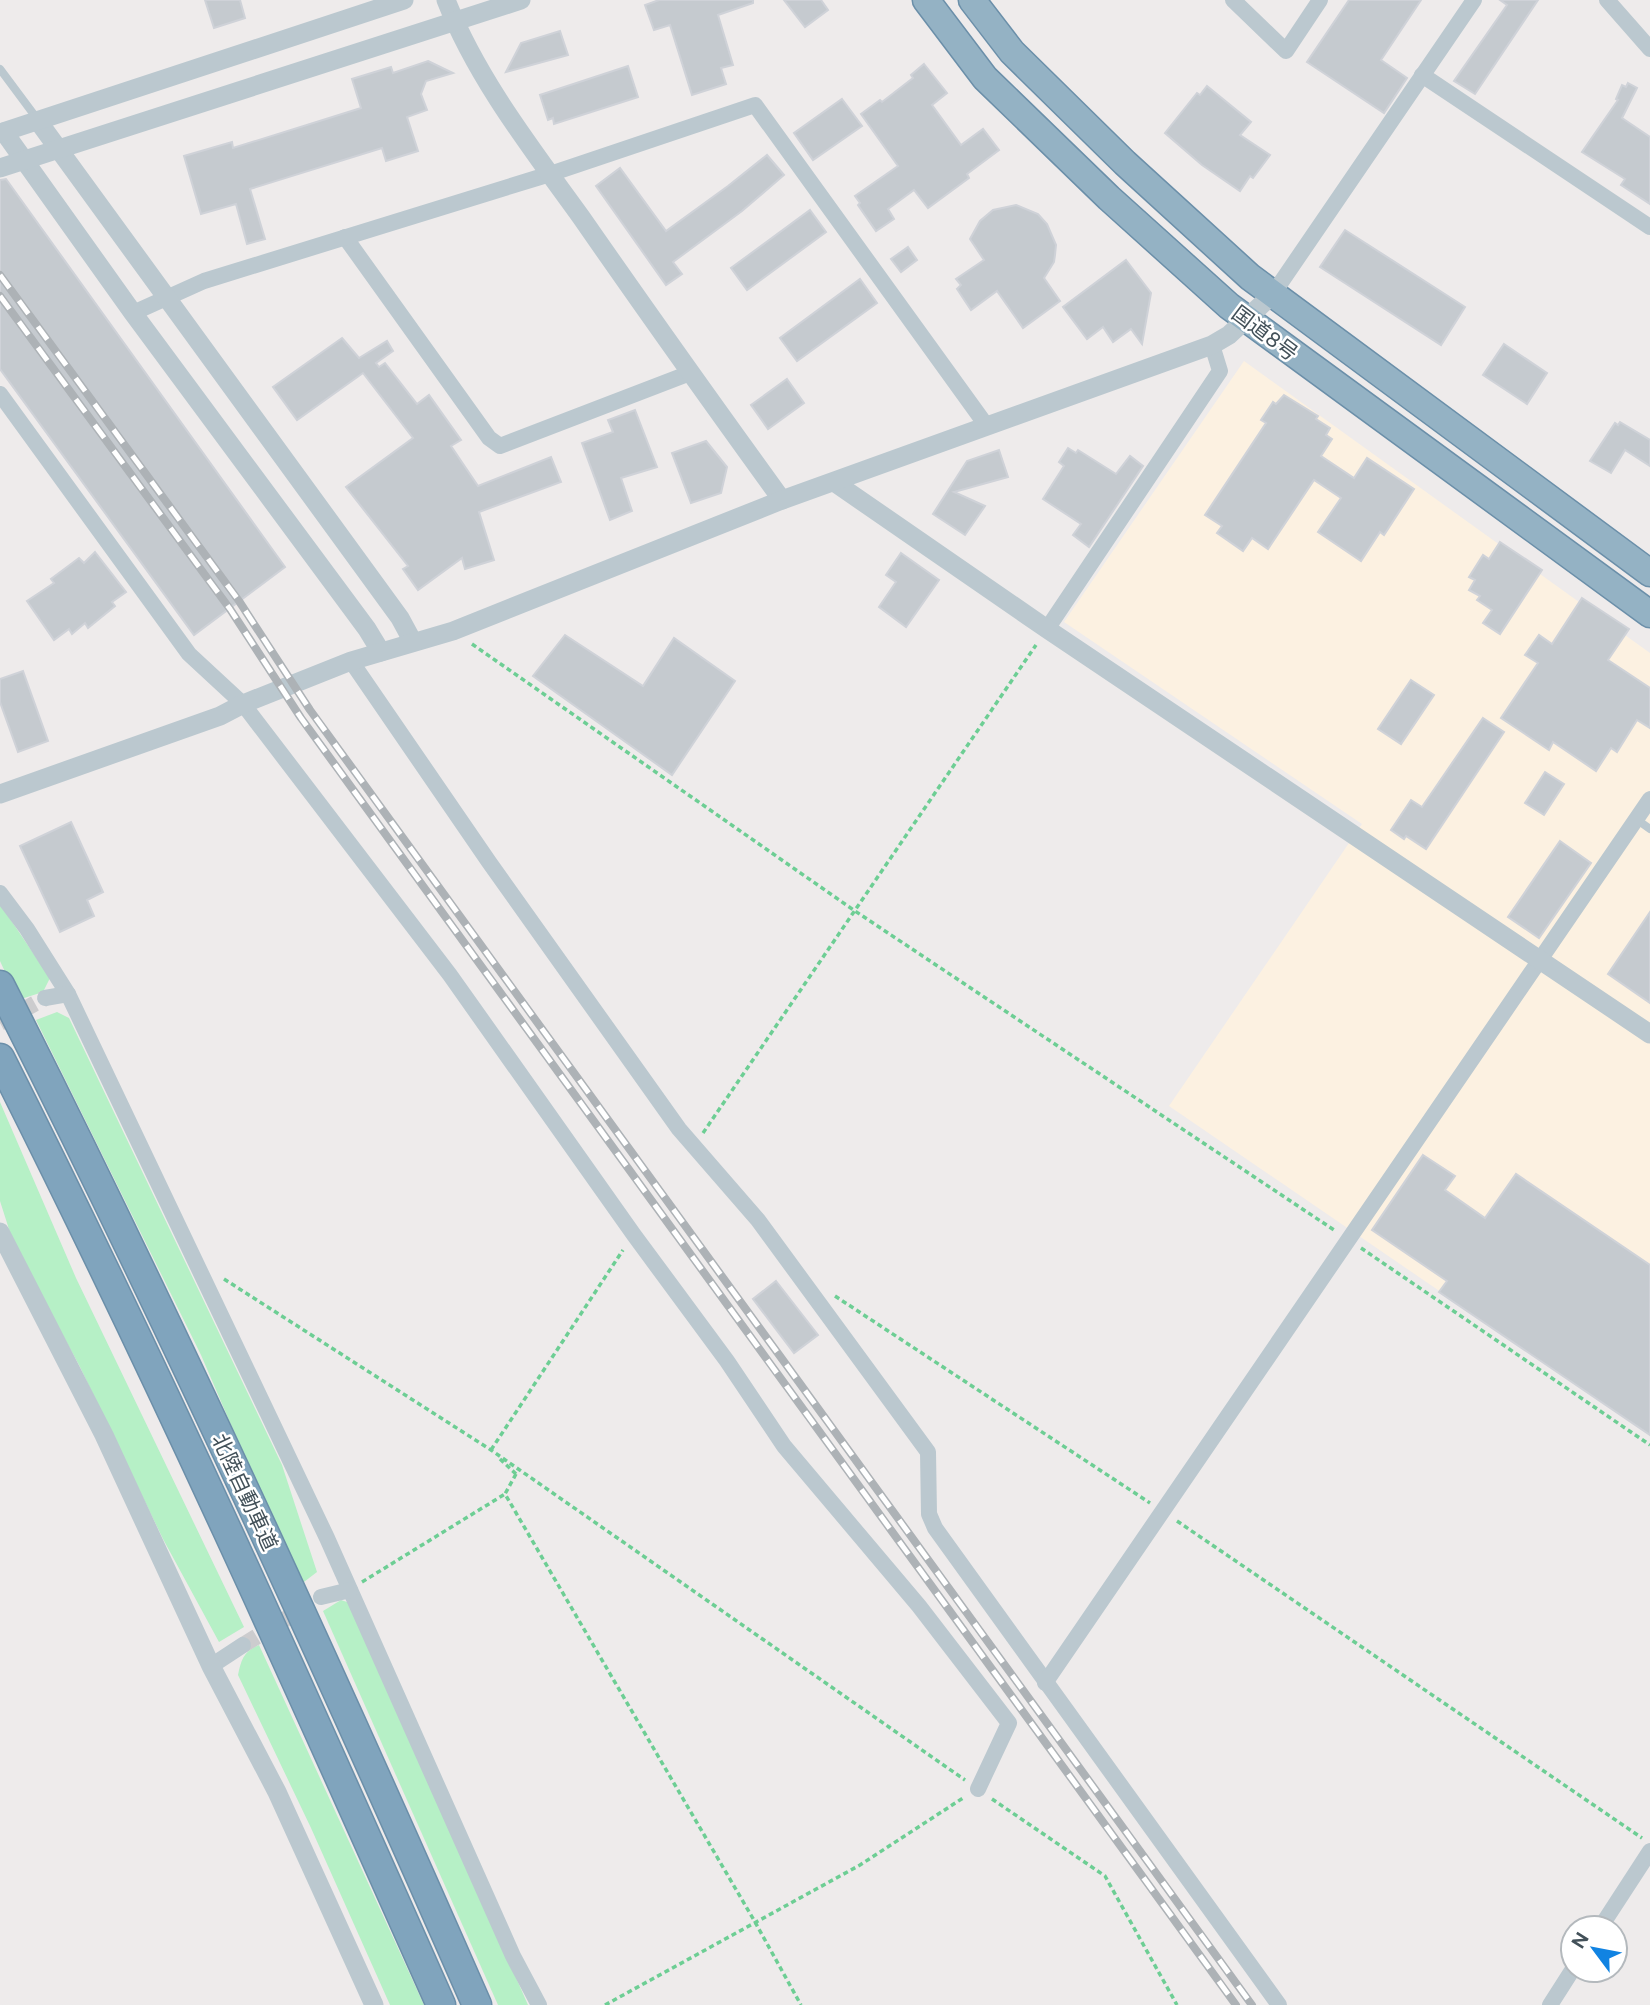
<svg xmlns="http://www.w3.org/2000/svg" width="1650" height="2005" font-family="Figtree,'Noto Sans JP',sans-serif">
<rect width="100%" height="100%" fill="#eeebeb"/>
<polygon fill="#fcf1e1" points="1244,361 1650,653 1650,1435 1169,1106 1362,824 1064,622"/>
<g fill="#b6f0c6">
<polygon points="0,904 50,978 43,992 18,1000 0,961"/>
<polygon points="57,1012 69,1018 282,1465 317,1572 300,1585 201,1355 36,1020"/>
<polygon points="0,1102 76,1278 244,1627 219,1642 163,1539 79,1365 14,1245 0,1201"/>
<polygon points="341,1600 353,1604 528,2005 498,2005 323,1611"/>
<path d="M259,1645L424,2005H390L311,1828L238,1675C241,1660 244,1651 259,1645Z"/>
</g>
<g fill="#c5cacf" stroke="#cfd2d8" stroke-width="2">
<polygon points="205,0 240,0 245,18 214,28"/>
<polygon points="659,0 753,0 753,3 718,15 733,65 721,68 726,84 692,95 670,25 654,30 645,5"/>
<polygon points="784,0 821,0 828,10 805,27"/>
<polygon points="1349,0 1421,0 1381,60 1407,78 1384,113 1307,62"/>
<polygon points="1500,0 1538,0 1475,94 1454,81 1507,5"/>
<polygon points="560,31 568,55 506,72 521,43"/>
<polygon points="428,61 453,73 426,81 421,94 427,110 407,117 418,151 386,161 382,148 250,189 265,239 247,244 236,204 201,214 184,156 232,142 233,148 361,108 352,79 391,67 393,73"/>
<polygon points="924,64 947,93 932,105 961,145 983,129 999,150 967,174 969,178 928,208 914,190 888,209 894,219 876,231 858,205 860,203 855,196 898,166 861,114 880,100 882,102 913,78 911,75"/>
<polygon points="628,66 638,97 554,124 553,118 548,120 540,95"/>
<polygon points="1628,83 1637,88 1622,118 1650,137 1650,204 1621,185 1625,179 1582,152 1618,100 1616,99 1622,85 1626,87"/>
<polygon points="1207,86 1251,122 1240,135 1270,155 1253,178 1250,176 1240,191 1202,165 1165,133 1197,93 1200,95"/>
<polygon points="842,99 862,126 813,160 794,133"/>
<polygon points="767,155 784,175 742,211 673,262 682,274 666,285 596,186 620,168 666,231 728,186"/>
<polygon points="6,179 285,567 194,635 0,369 0,180"/>
<polygon points="1016,205 1038,214 1047,224 1056,245 1055,255 1054,262 1044,278 1060,301 1023,328 997,291 971,310 957,289 961,285 956,279 984,260 970,239 980,221 993,210"/>
<polygon points="810,210 826,232 747,290 731,268"/>
<polygon points="1345,230 1465,307 1441,345 1320,267"/>
<polygon points="908,247 917,260 901,272 891,259"/>
<polygon points="1126,260 1151,293 1142,344 1131,329 1113,342 1103,327 1087,339 1063,307"/>
<polygon points="860,279 877,303 797,361 780,338"/>
<polygon points="342,338 359,358 387,341 393,351 376,363 379,367 385,363 417,404 429,395 461,440 451,446 478,486 551,457 561,482 479,512 494,560 465,569 462,558 418,590 403,569 408,566 346,487 413,438 363,373 297,420 273,387"/>
<polygon points="1504,344 1547,373 1527,404 1483,375"/>
<polygon points="787,379 804,403 768,429 751,405"/>
<polygon points="1284,395 1318,416 1316,419 1330,428 1326,435 1332,439 1321,456 1354,478 1367,458 1414,489 1384,535 1380,532 1361,561 1318,532 1341,498 1314,480 1268,549 1252,538 1243,551 1217,533 1222,526 1205,515 1266,423 1261,420 1273,402 1276,404"/>
<polygon points="635,410 657,467 621,478 632,511 610,520 582,443 613,432 608,420"/>
<polygon points="1620,422 1650,440 1650,466 1625,450 1611,473 1590,461 1615,423 1618,425"/>
<polygon points="706,441 727,467 721,493 691,503 672,453"/>
<polygon points="1068,448 1076,453 1078,450 1116,474 1130,456 1143,466 1089,547 1073,535 1081,524 1043,499 1064,466 1059,462"/>
<polygon points="999,450 1008,477 954,492 985,506 965,535 933,514 967,461"/>
<polygon points="1500,542 1542,570 1500,634 1483,623 1492,610 1477,600 1480,596 1469,590 1475,580 1469,577 1483,555 1489,559"/>
<polygon points="95,552 126,592 112,602 115,606 88,628 85,623 72,634 69,629 54,640 27,601 54,583 51,579 79,558 84,563"/>
<polygon points="901,553 939,580 906,627 879,607 896,582 886,575"/>
<polygon points="1582,598 1629,629 1608,660 1650,688 1650,728 1637,720 1617,752 1611,748 1596,771 1553,742 1549,750 1501,718 1538,663 1525,655 1539,635 1552,644"/>
<polygon points="565,635 643,686 674,638 735,681 672,775 533,676"/>
<polygon points="23,671 48,741 18,752 0,702 0,679"/>
<polygon points="1411,680 1434,695 1401,744 1378,729"/>
<polygon points="1483,718 1504,732 1426,849 1406,836 1404,839 1391,830 1411,800 1422,807"/>
<polygon points="1545,772 1564,784 1544,815 1525,803"/>
<polygon points="71,822 103,892 87,900 94,916 60,932 20,846"/>
<polygon points="1560,841 1591,863 1539,938 1508,917"/>
<polygon points="1650,912 1650,1003 1608,974"/>
<polygon points="1423,1155 1455,1176 1445,1190 1485,1218 1516,1174 1650,1265 1650,1435 1439,1292 1447,1281 1372,1230"/>
<polygon points="776,1281 818,1335 794,1353 753,1299"/>
</g>
<g fill="none" stroke-linecap="round" stroke-linejoin="round">
<g stroke="#ccccce" stroke-width="16" stroke-dasharray="16 8" stroke-linecap="butt">
<polyline points="0,1023 45,998"/>
<polyline points="243,1645 307,1606"/>
</g>
<g stroke="#6b8fa9" stroke-width="29">
<g id="trunk">
<polyline points="926,0 985,78 1109,198 1229,306 1650,614"/>
<polyline points="972,0 1012,52 1125,163 1250,277 1650,573"/>
</g>
</g>
<g stroke="#6b8fa9" stroke-width="31">
<g id="motorway">
<path d="M0,985C170,1320 326,1661 477,2005"/>
<path d="M0,1058C157,1369 300,1687 441,2005"/>
</g>
</g>
<g stroke="#6dce94" stroke-width="3.5" stroke-dasharray="5 3.5" stroke-linecap="butt">
<polyline points="472,644 855,911 1334,1230"/>
<polyline points="703,1133 1036,645"/>
<polyline points="1361,1248 1650,1445"/>
<polyline points="224,1279 491,1450 965,1780"/>
<polyline points="835,1296 1150,1503"/>
<polyline points="491,1450 623,1250"/>
<polyline points="500,1459 516,1474"/>
<polyline points="516,1474 505,1494 755,1922 801,2005"/>
<polyline points="1177,1521 1642,1838"/>
<polyline points="362,1582 505,1494"/>
<polyline points="992,1799 1105,1876 1177,2005"/>
<polyline points="605,2005 860,1865 963,1798"/>
</g>
<g stroke="#bbc8cf" stroke-width="8">
<polyline points="0,69 38,120"/>
<polyline points="1636,819 1650,829"/>
</g>
<g stroke="#bbc8cf" stroke-width="16">
<polyline points="1233,0 1286,51 1320,0"/>
<polyline points="1607,0 1650,49"/>
<polyline points="1422,75 1650,227"/>
<polyline points="345,237 489,438 500,446 690,373"/>
<polyline points="1273,294 1474,0"/>
<polyline points="133,313 204,281 550,174 755,105 986,425"/>
<polyline points="0,394 189,654 243,704 450,975 634,1235 727,1361 784,1446 919,1606 1009,1723 978,1789"/>
<polyline points="1047,629 1220,371 1212,345"/>
<polyline points="351,661 489,862 679,1129 758,1220 928,1452 929,1514 935,1528 1279,2005"/>
<polyline points="0,893 27,929 68,994 327,1538 513,1956 539,2005"/>
<polyline points="45,998 68,994"/>
<polyline points="321,1597 350,1590"/>
<polyline points="211,1666 243,1645"/>
<polyline points="1045,1683 1650,799"/>
<polyline points="1600,1928 1650,1851"/>
<polyline points="1550,2005 1573,1969"/>
</g>
<g stroke="#bbc8cf" stroke-width="19">
<path d="M446,0C477,79 532,149 581,217C647,312 714,406 782,500"/>
<polyline points="38,121 400,618 413,642"/>
<polyline points="4,132 133,313 367,629 381,652"/>
<polyline points="0,133 404,0"/>
<polyline points="0,168 521,0"/>
<polyline points="834,482 1047,629 1650,1034"/>
<polyline points="0,794 220,716 243,704 351,661 453,631 782,500 1212,345 1229,335 1273,294"/>
<polyline points="0,1232 104,1435 211,1666 277,1792 374,2005"/>
</g>
<use href="#trunk" stroke="#94b2c4" stroke-width="26"/>
<use href="#motorway" stroke="#80a4bd" stroke-width="28"/>
<g stroke="#adb2b6" stroke-width="8">
<g id="rail">
<polyline points="0,275 239,601 310,710 1252,2005"/>
<polyline points="0,296 230,609 301,718 1236,2005"/>
</g>
</g>
<use href="#rail" stroke="#fff" stroke-width="5" stroke-dasharray="16" stroke-linecap="butt"/>
</g>
<g text-anchor="middle" dominant-baseline="central" stroke-width="5" stroke-linejoin="round" paint-order="stroke">
<g font-size="21" fill="#435159" stroke="#fff">
<text transform="translate(1265 333) rotate(37)">国道8号</text>
<text transform="translate(245 1492) rotate(65)">北陸自動車道</text>
</g>
</g>
<g transform="translate(1594 1949) rotate(302)"><circle r="33" fill="#ffffff" stroke="#b4b9bd" stroke-width="2"/>
<path d="M0-5L12 26L0 18L-12 26Z" fill="#1183e2"/>
<text y="-10" font-size="19" font-weight="bold" text-anchor="middle" fill="#435159">N</text>
</g>
</svg>
